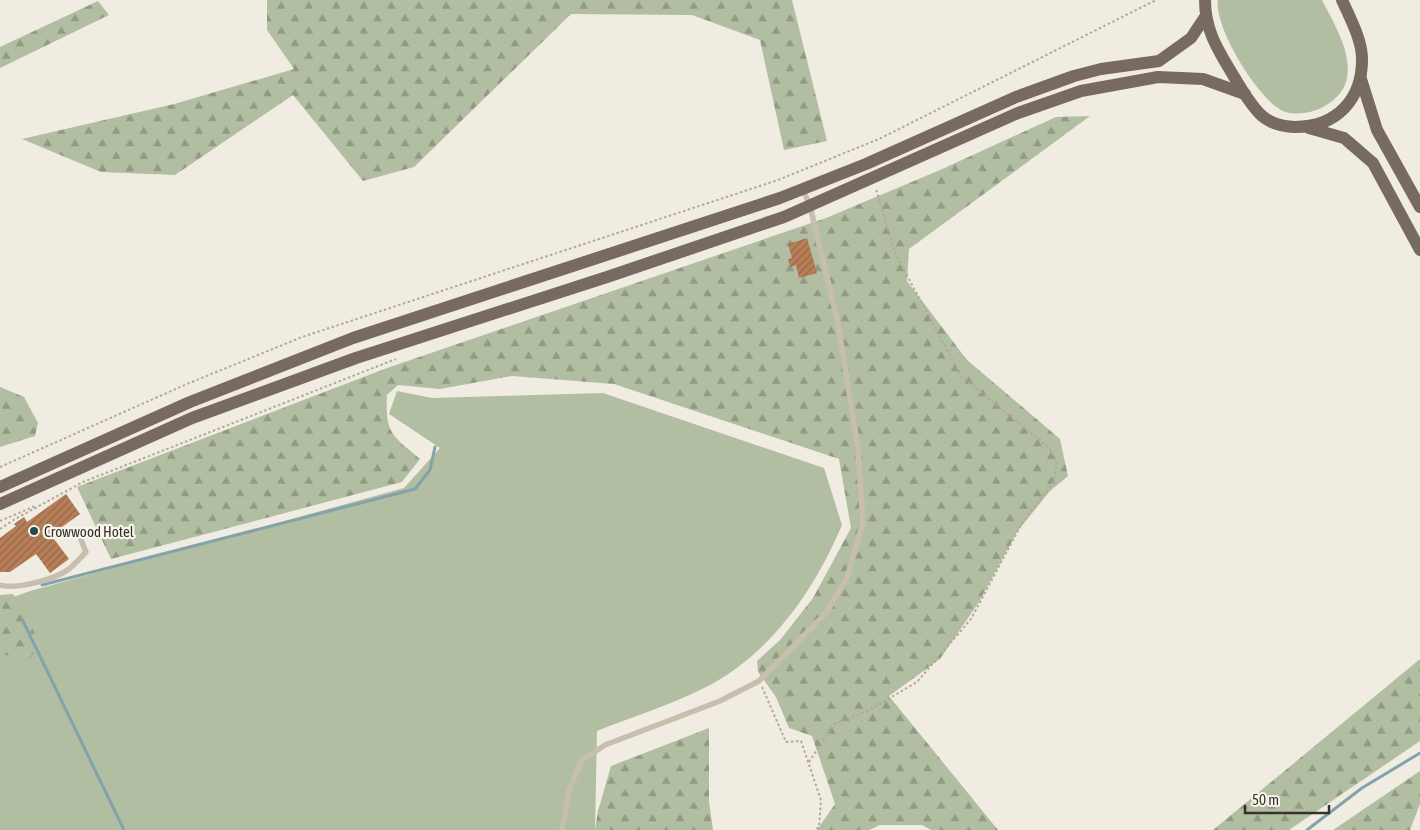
<svg xmlns="http://www.w3.org/2000/svg" width="1420" height="830" font-family="'Asap Condensed',sans-serif">
<defs>
<pattern id="forest-firs" width="22" height="20" patternUnits="userSpaceOnUse" patternTransform="scale(1.25)"><rect width="22" height="20" fill="#b1bea2"/><path d="M5 1l3.5 6h-7zM16 11l3.5 6h-7z" fill="#919b84"/></pattern>
<pattern id="building-hatch" width="6" height="6" patternUnits="userSpaceOnUse" patternTransform="scale(1.25)"><rect width="6" height="6" fill="#b77e58"/><path d="M-1 1l2-2M0 6l6-6M5 7l2-2" fill="none" stroke="#966849"/></pattern>
</defs>
<rect width="100%" height="100%" fill="#f1ece1"/>
<g fill="#b1bea2">
<path d="M1218,0H1322C1339,33 1370,82 1323,107C1312,113 1295,116 1283,111C1259,101 1213,26 1218,0Z"/>
<path d="M397,391L432,398L603,393L824,468L842,525C814,591 770,655 704,688C670,705 632,717 597,731L595,830H0V602L30,591L404,488L440,448L389,414Z"/>
</g>
<g fill="url(#forest-firs)">
<polygon points="267,0 792,0 827,141 784,150 760,40 692,15 571,14 414,167 363,181 293,95 175,175 101,172 22,139 174,104 294,69 267,30"/>
<polygon points="98,1 109,15 0,68 0,47"/>
<path d="M1090,116L909,249L907,281L967,360L1060,439L1068,476L1050,491L1017,532L979,602L940,659L889,696L998,830H931L922,825H880L869,830H817L835,804L812,736L789,728L776,697L758,672L757,661L780,640L813,598L851,528L839,459L614,384L512,376L440,389L398,385L387,395C385,434 392,435 420,459L402,482L111,559L77,487L387,368L826,218L940,170L1056,117Z"/>
<polygon points="0,387 24,397 38,423 35,436 0,447"/>
<polygon points="13,594 27,614 39,645 30,659 17,660 0,652 0,595"/>
<polygon points="1420,659 1420,741 1289,830 1213,830"/>
<polygon points="709,728 709,802 713,830 595,830 598,811 611,766"/>
<polygon points="1420,771 1420,804 1410,830 1333,830"/>
</g>
<g fill="none" stroke-linecap="round" stroke-linejoin="round">
<g stroke="#83a3aa" stroke-width="3">
<polyline points="42,585 415,489 430,470 435,447"/>
<polyline points="23,621 124,830"/>
<polyline points="1307,830 1362,788 1420,753"/>
</g>
</g>
<g fill="url(#building-hatch)">
<polygon points="807,238 817,273 799,278 796,265 790,267 788,259 792,258 788,244"/>
<polygon points="66,494 80,514 51,535 69,559 50,573 36,554 10,572 0,572 0,538 16,526 14,524 24,517 27,522"/>
</g>
<g fill="none" stroke-linecap="round" stroke-linejoin="round">
<g stroke="#b3a898" stroke-width="2" stroke-dasharray="2.5 2.5" stroke-linecap="butt">
<polyline points="0,467 187,384 302,337 778,180 879,139 1156,0"/>
<polyline points="0,521 35,506"/>
<polyline points="0,529 15,519 83,482 396,359"/>
<polyline points="762,687 786,742 801,741 821,800 819,827 815,830"/>
<polyline points="809,762 834,724 868,711 917,682 971,619 1022,523 1053,483 1057,464 1049,448 961,376 895,253 876,189"/>
</g>
<g stroke="#c7beae" stroke-width="5.5">
<path d="M0,585C16,590 56,579 69,569C75,564 81,557 86,552L77,530"/>
<polyline points="562,830 569,791 581,761 605,745 720,701 759,681 826,613 847,578 863,522 858,448 838,323 810,206 803,190"/>
</g>
<g stroke="#776a5f" stroke-width="12">
<path d="M1205,0C1205,28 1216,47 1230,70C1239,85 1248,102 1260,114C1269,123 1283,127 1295,127C1337,127 1363,99 1362,57C1361,38 1350,18 1342,0"/>
<polyline points="1361,79 1377,130 1420,207"/>
<polyline points="1309,128 1344,138 1373,163 1420,250"/>
<polyline points="0,487 190,402 353,338 780,198 866,164 1016,97 1074,76 1101,69 1159,61 1191,38 1205,17"/>
<polyline points="0,504 192,418 356,358 607,277 784,217 1018,113 1081,91 1158,77 1203,79 1245,94"/>
</g>
</g>
<circle fill="#264a54" stroke="#f8f5ed" stroke-width="2" cx="34" cy="531" r="5"/>
<g text-anchor="middle" dominant-baseline="central" stroke-width="4.5" stroke-linejoin="round" paint-order="stroke">
<g font-size="15" fill="#37312b" stroke="#f8f5ed" text-anchor="start">
<text x="44" y="531">Crowwood Hotel</text>
</g>
</g>
<path d="M1245 805v8h84v-8" fill="none" stroke="#37312b" stroke-width="2.5"/>
<text x="1252" y="805" font-size="15" fill="#37312b" stroke="#f8f5ed" stroke-width="4" paint-order="stroke">50 m</text>
</svg>
